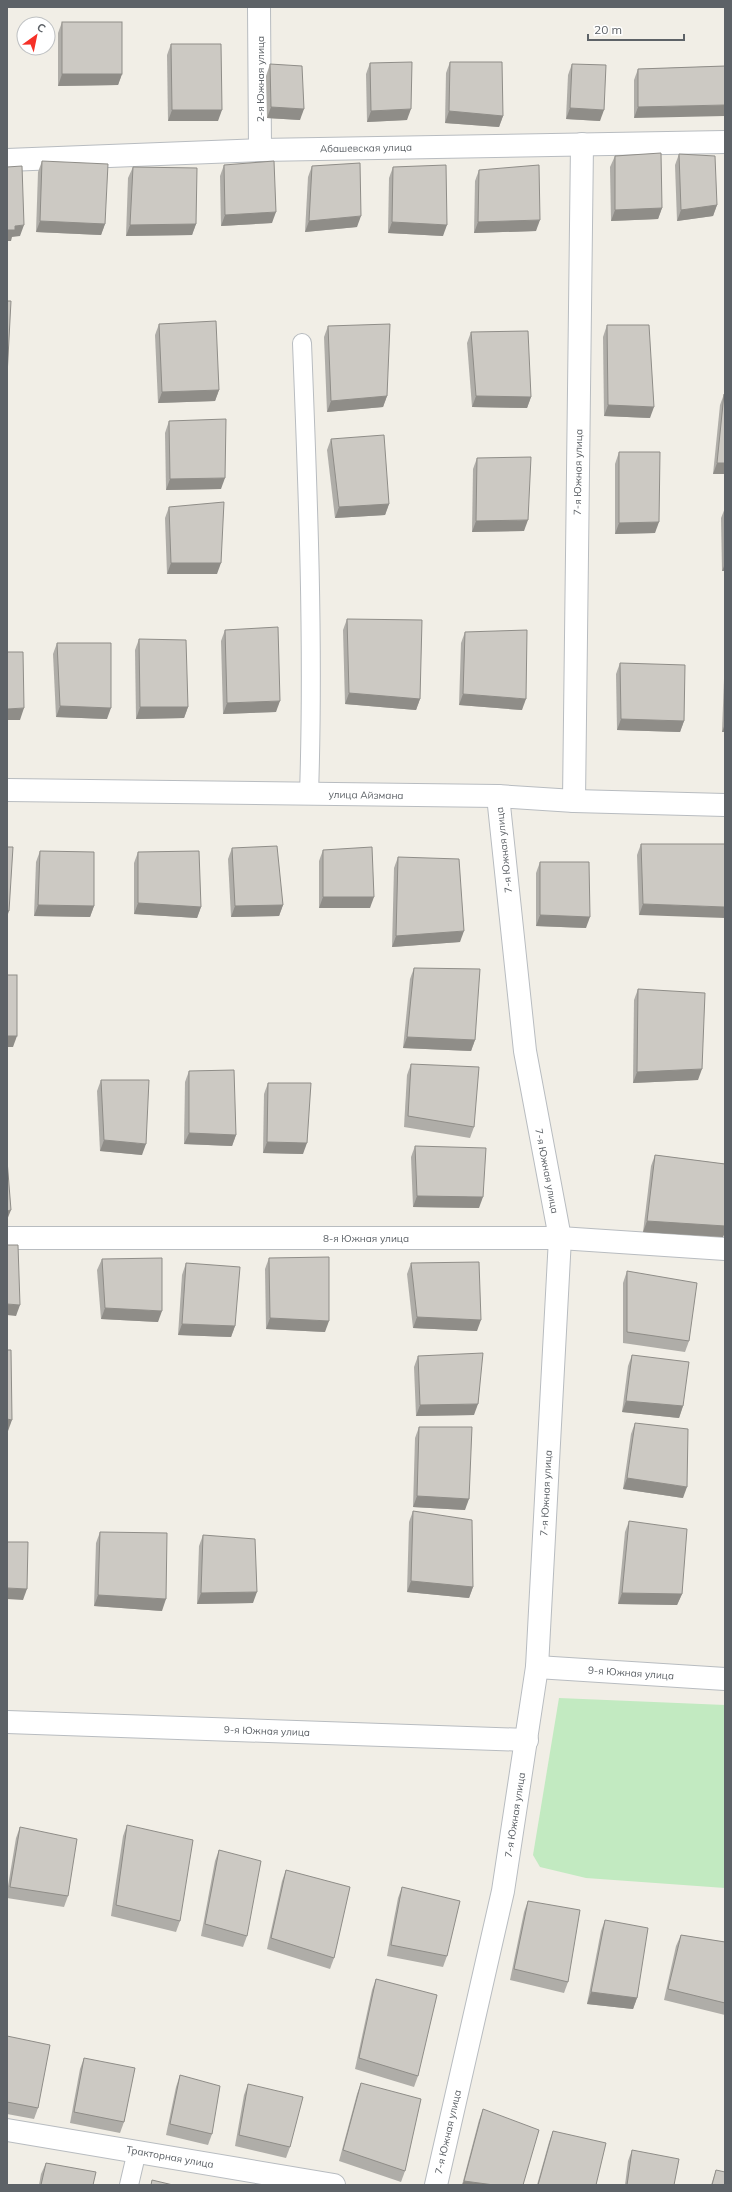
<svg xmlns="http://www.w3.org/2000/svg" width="732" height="2192" font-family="Mulish,sans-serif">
<rect width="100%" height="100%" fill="#f1eee6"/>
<polygon fill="#c2eac1" points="559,1698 725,1705 725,1888 586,1878 540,1867 533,1855"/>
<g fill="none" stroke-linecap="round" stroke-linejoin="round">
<g stroke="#b8bcc0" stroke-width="20">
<g id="service">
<path d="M302,343C308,494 314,644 309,794"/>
<polyline points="129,2185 137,2151"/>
</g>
</g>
<g stroke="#b8bcc0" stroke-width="24">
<g id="minor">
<polyline points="259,7 260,150"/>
<polyline points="7,160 260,150 725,142"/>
<polyline points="574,801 582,144"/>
<polyline points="7,1238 560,1238 725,1249"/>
<polyline points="537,1667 725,1679"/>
<polyline points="7,1722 527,1740"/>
<polyline points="7,2130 334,2185"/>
<polyline points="436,2185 503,1891 537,1667 560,1238 525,1051 498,796"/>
</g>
</g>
<g stroke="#b8bcc0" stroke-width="24">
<polyline id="tertiary" points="7,790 498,796 574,801 725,805"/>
</g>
<use href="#service" stroke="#fff" stroke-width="18"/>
<use href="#minor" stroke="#fff" stroke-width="22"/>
<use href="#tertiary" stroke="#fff" stroke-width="22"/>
</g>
<g fill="#afada8">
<polygon points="62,22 122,74 118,85 58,86 58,33"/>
<polygon points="171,44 218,121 168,121 167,55"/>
<polygon points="450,62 503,116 499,127 445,123 446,73"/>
<polygon points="370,63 407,120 367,122 366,74"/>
<polygon points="270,64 300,120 267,118 266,76"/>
<polygon points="572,64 600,121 566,119 568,75"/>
<polygon points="725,66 634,118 634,80 638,69"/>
<polygon points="679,154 717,205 713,216 677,221 675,165"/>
<polygon points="615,156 662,208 658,219 611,221 610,167"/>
<polygon points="42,161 105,224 101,235 36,232 38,172"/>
<polygon points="224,165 272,223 221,226 220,176"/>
<polygon points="312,166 357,227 305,232 308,177"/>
<polygon points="133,167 196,224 192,235 126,236 128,178"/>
<polygon points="393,167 443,236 388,233 389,178"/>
<polygon points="479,170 536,231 474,233 475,181"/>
<polygon points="159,324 219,390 215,401 158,403 155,335"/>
<polygon points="607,325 650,418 604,416 603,337"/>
<polygon points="328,326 387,396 383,407 327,412 324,337"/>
<polygon points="471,332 531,397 527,408 472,407 467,343"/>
<polygon points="724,394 725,474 713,474 720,405"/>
<polygon points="169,421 221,489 166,490 165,433"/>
<polygon points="331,439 389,504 385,515 335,518 327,450"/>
<polygon points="619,452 655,533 615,534 615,464"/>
<polygon points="477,458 524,531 472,532 473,469"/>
<polygon points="169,507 217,574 167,574 165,518"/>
<polygon points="725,508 725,571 722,571 721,518"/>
<polygon points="347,619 420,699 416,710 345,704 343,630"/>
<polygon points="225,630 276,712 223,714 221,641"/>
<polygon points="465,632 522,710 459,705 461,643"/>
<polygon points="139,639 188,707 184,718 136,719 135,650"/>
<polygon points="57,643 107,719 56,717 53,654"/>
<polygon points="620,663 684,721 680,732 617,730 616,674"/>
<polygon points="725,675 725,732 722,732 724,679"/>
<polygon points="641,844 725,844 639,915 637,855"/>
<polygon points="232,848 283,905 279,916 231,917 228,859"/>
<polygon points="323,850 370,908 319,908 319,861"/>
<polygon points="40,851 94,906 90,917 34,916 36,862"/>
<polygon points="138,852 201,907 197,918 134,914 134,863"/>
<polygon points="398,857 460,942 392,947 394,868"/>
<polygon points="540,862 586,928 536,926 536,873"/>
<polygon points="414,968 475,1040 471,1051 403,1048 410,979"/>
<polygon points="638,989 698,1080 633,1083 634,1000"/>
<polygon points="411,1064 474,1127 470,1138 404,1127 407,1075"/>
<polygon points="189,1071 236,1135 232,1146 184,1144 185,1082"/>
<polygon points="101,1080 142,1155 100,1151 97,1091"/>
<polygon points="268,1083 303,1154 263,1153 264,1094"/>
<polygon points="415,1146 479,1208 413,1207 411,1157"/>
<polygon points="655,1155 725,1164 725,1232 723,1237 643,1232 651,1166"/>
<polygon points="269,1258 325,1332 266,1329 265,1269"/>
<polygon points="102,1259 158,1322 101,1319 97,1270"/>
<polygon points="186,1263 235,1326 231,1337 178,1335 182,1275"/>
<polygon points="411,1263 477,1331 413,1328 407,1274"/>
<polygon points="627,1271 689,1341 685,1352 623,1343 623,1283"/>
<polygon points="632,1355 683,1406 679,1418 622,1412 628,1366"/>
<polygon points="418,1356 474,1415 416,1416 414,1367"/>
<polygon points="635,1423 683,1498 623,1489 631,1434"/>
<polygon points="419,1427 465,1510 413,1507 415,1438"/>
<polygon points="413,1511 473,1587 469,1598 407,1592 409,1522"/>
<polygon points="629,1521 682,1594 677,1605 618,1604 625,1532"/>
<polygon points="100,1532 162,1611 94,1606 96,1543"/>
<polygon points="203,1535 253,1603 197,1604 199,1546"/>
<polygon points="127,1825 180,1921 176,1932 111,1916 123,1836"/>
<polygon points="20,1827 68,1896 64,1907 7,1898 7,1892 16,1838"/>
<polygon points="219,1850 247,1936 243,1947 201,1936 215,1861"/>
<polygon points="286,1870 334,1958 330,1969 267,1949 282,1881"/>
<polygon points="402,1887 447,1956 443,1967 387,1956 398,1898"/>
<polygon points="528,1901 568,1982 564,1993 510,1980 524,1912"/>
<polygon points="605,1920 637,1998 633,2009 587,2004 601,1931"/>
<polygon points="681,1935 725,1942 725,2015 664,2000 676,1946"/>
<polygon points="376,1979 418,2076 414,2087 355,2069 372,1990"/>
<polygon points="7,2036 38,2108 34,2119 7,2114"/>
<polygon points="84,2058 124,2122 120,2133 70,2123 80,2069"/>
<polygon points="180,2075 212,2134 208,2145 166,2135 176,2087"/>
<polygon points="361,2083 405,2171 401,2182 339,2161 357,2094"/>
<polygon points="248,2084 290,2147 286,2158 235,2146 244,2095"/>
<polygon points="483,2109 523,2185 462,2185 479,2120"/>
<polygon points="553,2131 596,2185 537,2185 549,2142"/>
<polygon points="632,2150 674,2185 625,2185 628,2161"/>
<polygon points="46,2163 93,2185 39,2185 41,2174"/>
<polygon points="716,2170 725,2185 711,2185"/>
</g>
<g fill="#8f8d88">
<polygon points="62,74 122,74 118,85 58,86"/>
<polygon points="725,105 725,116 634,118 638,107"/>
<polygon points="271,107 304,109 300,120 267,118"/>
<polygon points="570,108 604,110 600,121 566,119"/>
<polygon points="411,109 407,120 367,122 371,111"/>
<polygon points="172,110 222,110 218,121 168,121"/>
<polygon points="449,111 503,116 499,127 445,123"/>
<polygon points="717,205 713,216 677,221 681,210"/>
<polygon points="662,208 658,219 611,221 615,210"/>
<polygon points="276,212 272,223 221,226 225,215"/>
<polygon points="361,216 357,227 305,232 309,221"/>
<polygon points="540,220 536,231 474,233 478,222"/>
<polygon points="40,221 105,224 101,235 36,232"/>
<polygon points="392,222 447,225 443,236 388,233"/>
<polygon points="196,224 192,235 126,236 130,225"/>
<polygon points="24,225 20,236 12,237 11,241 7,241 7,230 15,226"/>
<polygon points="219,390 215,401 158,403 162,392"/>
<polygon points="387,396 383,407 327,412 331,401"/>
<polygon points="476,396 531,397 527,408 472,407"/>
<polygon points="608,405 654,407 650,418 604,416"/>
<polygon points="717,463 725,463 725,474 713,474"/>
<polygon points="225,478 221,489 166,490 170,479"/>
<polygon points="389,504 385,515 335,518 339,507"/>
<polygon points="528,520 524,531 472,532 476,521"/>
<polygon points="659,522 655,533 615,534 619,523"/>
<polygon points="171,563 221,563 217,574 167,574"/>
<polygon points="725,564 725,571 722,571"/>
<polygon points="349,693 420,699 416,710 345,704"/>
<polygon points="463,694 526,699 522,710 459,705"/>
<polygon points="280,701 276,712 223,714 227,703"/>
<polygon points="60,706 111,708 107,719 56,717"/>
<polygon points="140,707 188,707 184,718 136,719"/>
<polygon points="24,708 20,720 7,720 7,709"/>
<polygon points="621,719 684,721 680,732 617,730"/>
<polygon points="725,724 725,732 722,732"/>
<polygon points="323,897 374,897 370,908 319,908"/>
<polygon points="138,903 201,907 197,918 134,914"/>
<polygon points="643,904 725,907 725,918 639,915"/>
<polygon points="38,905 94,906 90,917 34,916"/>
<polygon points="283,905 279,916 231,917 235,906"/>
<polygon points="7,910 9,911 7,917"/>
<polygon points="540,915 590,917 586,928 536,926"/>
<polygon points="464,931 460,942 392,947 396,936"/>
<polygon points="7,1036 17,1036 13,1047 7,1047"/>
<polygon points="407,1037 475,1040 471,1051 403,1048"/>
<polygon points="702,1069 698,1080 633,1083 637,1072"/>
<polygon points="189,1133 236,1135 232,1146 184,1144"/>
<polygon points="104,1140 146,1144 142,1155 100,1151"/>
<polygon points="267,1142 307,1143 303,1154 263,1153"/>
<polygon points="417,1196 483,1197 479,1208 413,1207"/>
<polygon points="11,1210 7,1220 7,1211"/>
<polygon points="647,1221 725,1226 725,1232 723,1237 643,1232"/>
<polygon points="7,1304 20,1305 16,1316 7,1315"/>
<polygon points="105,1308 162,1311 158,1322 101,1319"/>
<polygon points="417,1317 481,1320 477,1331 413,1328"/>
<polygon points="270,1318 329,1321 325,1332 266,1329"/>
<polygon points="182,1324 235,1326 231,1337 178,1335"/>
<polygon points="626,1401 683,1406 679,1418 622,1412"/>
<polygon points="478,1404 474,1415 416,1416 420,1405"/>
<polygon points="7,1419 12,1420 8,1431 7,1431"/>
<polygon points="627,1478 687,1487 683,1498 623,1489"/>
<polygon points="417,1496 469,1499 465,1510 413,1507"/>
<polygon points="411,1581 473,1587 469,1598 407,1592"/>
<polygon points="7,1588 27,1589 23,1600 7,1599"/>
<polygon points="257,1592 253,1603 197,1604 201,1593"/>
<polygon points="622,1593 682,1594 677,1605 618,1604"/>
<polygon points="98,1595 166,1599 162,1611 94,1606"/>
<polygon points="591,1992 637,1998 633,2009 587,2004"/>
<polygon points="464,2181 494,2185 462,2185"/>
</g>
<g fill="#ccc9c3" stroke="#8f8d88">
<rect x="62" y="22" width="60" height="52"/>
<polygon points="171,44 221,44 222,110 172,110"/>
<polygon points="412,62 411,109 371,111 370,63"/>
<polygon points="450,62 502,62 503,116 449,111"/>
<polygon points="270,64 302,66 304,109 271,107"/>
<polygon points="572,64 606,65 604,110 570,108"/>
<polygon points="725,66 725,105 638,107 638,69"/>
<polygon points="661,153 662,208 615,210 615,156"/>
<polygon points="679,154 715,156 717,205 681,210"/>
<polygon points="42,161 108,164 105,224 40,221"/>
<polygon points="274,161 276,212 225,215 224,165"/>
<polygon points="360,163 361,216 309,221 312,166"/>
<polygon points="446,165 447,225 392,222 393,167"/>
<polygon points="539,165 540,220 478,222 479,170"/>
<polygon points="22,166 24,225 15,226 15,230 7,230 7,167"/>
<polygon points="133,167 197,168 196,224 130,225"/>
<polygon points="7,301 11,301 7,376"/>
<polygon points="216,321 219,390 162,392 159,324"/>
<polygon points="390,324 387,396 331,401 328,326"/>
<polygon points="607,325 649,325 654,407 608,405"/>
<polygon points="528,331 531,397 476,396 471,332"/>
<polygon points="724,394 725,394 725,463 717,463"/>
<polygon points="226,419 225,478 170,479 169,421"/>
<polygon points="384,435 389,504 339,507 331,439"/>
<polygon points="619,452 660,452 659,522 619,523"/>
<polygon points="531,457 528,520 476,521 477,458"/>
<polygon points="224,502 221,563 171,563 169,507"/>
<polygon points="347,619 422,620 420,699 349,693"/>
<polygon points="278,627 280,701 227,703 225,630"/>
<polygon points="527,630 526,699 463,694 465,632"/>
<polygon points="139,639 186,640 188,707 140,707"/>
<polygon points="57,643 111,643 111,708 60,706"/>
<polygon points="7,652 23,652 24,708 7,709"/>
<polygon points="620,663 685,665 684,721 621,719"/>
<polygon points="641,844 725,844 725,907 643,904"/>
<polygon points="277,846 283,905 235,906 232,848"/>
<polygon points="7,847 13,847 9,911 7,910"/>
<polygon points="372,847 374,897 323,897 323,850"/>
<polygon points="40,851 94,852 94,906 38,905"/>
<polygon points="199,851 201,907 138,903 138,852"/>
<polygon points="398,857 459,859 464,931 396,936"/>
<polygon points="540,862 589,862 590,917 540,915"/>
<polygon points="414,968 480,969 475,1040 407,1037"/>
<rect x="7" y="975" width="10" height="61"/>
<polygon points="638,989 705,993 702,1069 637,1072"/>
<polygon points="411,1064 479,1067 474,1127 408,1116"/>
<polygon points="234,1070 236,1135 189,1133 189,1071"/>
<polygon points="101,1080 149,1080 146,1144 104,1140"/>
<polygon points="268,1083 311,1083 307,1143 267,1142"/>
<polygon points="415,1146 486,1148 483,1197 417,1196"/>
<polygon points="655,1155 725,1164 725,1226 647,1221"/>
<polygon points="7,1160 11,1210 7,1211"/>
<polygon points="7,1245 18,1245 20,1305 7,1304"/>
<polygon points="329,1257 329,1321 270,1318 269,1258"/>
<polygon points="162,1258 162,1311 105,1308 102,1259"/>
<polygon points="479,1262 481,1320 417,1317 411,1263"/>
<polygon points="186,1263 240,1267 235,1326 182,1324"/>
<polygon points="627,1271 697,1283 689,1341 627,1332"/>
<polygon points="7,1350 11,1350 12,1420 7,1419"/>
<polygon points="483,1353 478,1404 420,1405 418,1356"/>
<polygon points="632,1355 689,1362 683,1406 626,1401"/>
<polygon points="635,1423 688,1429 687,1487 627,1478"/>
<polygon points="419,1427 472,1427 469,1499 417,1496"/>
<polygon points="413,1511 472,1520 473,1587 411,1581"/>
<polygon points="629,1521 687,1529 682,1594 622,1593"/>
<polygon points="100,1532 167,1533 166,1599 98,1595"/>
<polygon points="203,1535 255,1539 257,1592 201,1593"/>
<polygon points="7,1542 28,1542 27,1589 7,1588"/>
<polygon points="127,1825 193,1840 180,1921 116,1905"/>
<polygon points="20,1827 77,1839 68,1896 10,1887"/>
<polygon points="219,1850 261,1861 247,1936 205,1924"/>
<polygon points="286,1870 350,1887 334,1958 271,1938"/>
<polygon points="402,1887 460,1901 447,1956 391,1945"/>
<polygon points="528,1901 580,1910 568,1982 514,1969"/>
<polygon points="605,1920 648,1928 637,1998 591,1992"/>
<polygon points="681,1935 725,1942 725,2003 668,1989"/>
<polygon points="376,1979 437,1995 418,2076 359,2058"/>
<polygon points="7,2036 50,2045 38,2108 7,2102"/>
<polygon points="84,2058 135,2068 124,2122 74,2112"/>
<polygon points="180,2075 220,2086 212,2134 170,2124"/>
<polygon points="361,2083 421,2099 405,2171 343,2150"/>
<polygon points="248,2084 303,2097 290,2147 239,2135"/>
<polygon points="483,2109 539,2130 523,2185 494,2185 464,2181"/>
<polygon points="553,2131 606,2143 596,2185 538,2185"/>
<polygon points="632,2150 679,2159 674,2185 627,2185"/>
<polygon points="46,2163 96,2172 93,2185 41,2185"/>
<polygon points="716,2170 725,2172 725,2185 712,2185"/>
<polygon points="152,2180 173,2185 151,2185"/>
</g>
<g text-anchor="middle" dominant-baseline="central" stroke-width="3" stroke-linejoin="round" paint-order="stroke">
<g font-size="10" fill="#5d6267" stroke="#fff">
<text transform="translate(260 79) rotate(-90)">2-я Южная улица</text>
<text transform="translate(366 148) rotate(-1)">Абашевская улица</text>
<text transform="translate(578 472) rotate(-89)">7-я Южная улица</text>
<text transform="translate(366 795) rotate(1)">улица Айзмана</text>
<text transform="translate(504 850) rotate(-96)">7-я Южная улица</text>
<text transform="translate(547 1171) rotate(79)">7-я Южная улица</text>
<text x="366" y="1238">8-я Южная улица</text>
<text transform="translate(546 1493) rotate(-87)">7-я Южная улица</text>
<text transform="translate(631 1673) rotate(4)">9-я Южная улица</text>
<text transform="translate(267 1731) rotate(2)">9-я Южная улица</text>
<text transform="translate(515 1815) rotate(-81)">7-я Южная улица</text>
<text transform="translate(448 2132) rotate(-77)">7-я Южная улица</text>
<text transform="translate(170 2157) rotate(10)">Тракторная улица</text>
</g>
</g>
<rect width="732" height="2192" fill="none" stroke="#5d6267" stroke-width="16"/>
<g transform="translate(36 36) rotate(33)"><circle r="19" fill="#ffffff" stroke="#bec0c2"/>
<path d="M0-3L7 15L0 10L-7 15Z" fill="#f63027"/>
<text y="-6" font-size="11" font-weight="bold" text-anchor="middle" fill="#5d6267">С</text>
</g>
<path d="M588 34v6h96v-6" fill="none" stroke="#5d6267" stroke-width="2"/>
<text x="594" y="34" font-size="12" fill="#5d6267" stroke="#ffffff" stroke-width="3" paint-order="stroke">20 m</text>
</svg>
